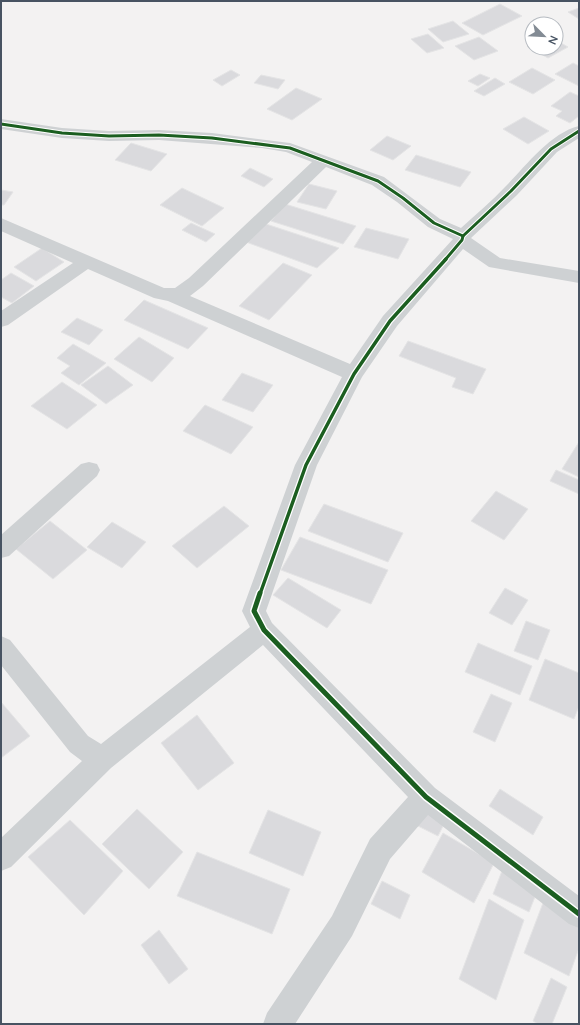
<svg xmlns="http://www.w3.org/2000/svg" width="580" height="1025" font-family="Mulish,sans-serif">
<rect width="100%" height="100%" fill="#f3f2f2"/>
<g fill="#dadadd" stroke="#e4e4e5">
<polygon points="500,4 522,16 483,35 462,23"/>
<polygon points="579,8 579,19 568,12"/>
<polygon points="453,21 469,34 443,42 428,29"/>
<polygon points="428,34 444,48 427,53 411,39"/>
<polygon points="479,37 498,51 474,60 455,46"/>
<polygon points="556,40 568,47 548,58 527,46 532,44 532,48 556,48"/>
<polygon points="573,63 579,66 579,86 555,74"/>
<polygon points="532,68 555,80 533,94 509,82"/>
<polygon points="231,70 240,75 222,86 213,80"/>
<polygon points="480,74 490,78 478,86 468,81"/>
<polygon points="261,75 285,80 278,89 254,83"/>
<polygon points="495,78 505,84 484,96 474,91"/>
<polygon points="296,88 322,99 292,120 267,109"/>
<polygon points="570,92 579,96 579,116 570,123 556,116 562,111 551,106"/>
<polygon points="524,117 549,131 528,144 503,129"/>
<polygon points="387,136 411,146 393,160 370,150"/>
<polygon points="131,143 167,154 151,171 115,160"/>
<polygon points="416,155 471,172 460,187 405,170"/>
<polygon points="250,168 273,179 264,187 241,176"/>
<polygon points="309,184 337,191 326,209 297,202"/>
<polygon points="182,188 224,208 202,226 160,205"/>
<polygon points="1,190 13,192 4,205 1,205"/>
<polygon points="285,204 356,226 343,244 271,221"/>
<polygon points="191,223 215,234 206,242 182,230"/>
<polygon points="266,224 339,248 317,268 246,242"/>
<polygon points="366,228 409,239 398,259 354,247"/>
<polygon points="42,248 64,262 36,281 14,267"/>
<polygon points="283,263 312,275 269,320 239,306"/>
<polygon points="11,273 34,286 12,303 1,297 1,280"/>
<polygon points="144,300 208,328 188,349 124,320"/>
<polygon points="77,318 103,330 89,345 61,332"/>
<polygon points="139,337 174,358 152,382 114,359"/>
<polygon points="408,341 486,369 473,394 452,387 456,378 399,356"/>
<polygon points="73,344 106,363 79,385 61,373 70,366 57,358"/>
<polygon points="108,366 133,385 106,404 81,385"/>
<polygon points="242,373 273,385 253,412 222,400"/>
<polygon points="62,382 97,405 67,429 31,406"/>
<polygon points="205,405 253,427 231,454 183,431"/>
<polygon points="579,442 579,477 562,469"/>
<polygon points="556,470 579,480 579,494 550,481"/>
<polygon points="496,491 528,509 504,540 471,521"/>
<polygon points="324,504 403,533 388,562 308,531"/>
<polygon points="224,506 249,526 197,568 172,546"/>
<polygon points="50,521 87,550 53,579 16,549"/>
<polygon points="112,522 146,542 122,568 87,547"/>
<polygon points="300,537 388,570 371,604 281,570"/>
<polygon points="288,578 341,610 327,628 273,595"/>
<polygon points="505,588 528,600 512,625 489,613"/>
<polygon points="526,621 550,630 538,660 514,651"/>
<polygon points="478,643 532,666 520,695 465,672"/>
<polygon points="545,659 579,673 579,706 574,719 529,700"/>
<polygon points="491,694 512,703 495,742 473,732"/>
<polygon points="1,702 30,736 1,758"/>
<polygon points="197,715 234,763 198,790 161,743"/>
<polygon points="500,789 543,817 533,835 489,806"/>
<polygon points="137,809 183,852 149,889 102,844"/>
<polygon points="268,810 321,832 303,876 249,853"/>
<polygon points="423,811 445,822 438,836 416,825"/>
<polygon points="70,820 123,871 84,915 28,857"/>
<polygon points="443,833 494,863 474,903 422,872"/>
<polygon points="197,852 290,889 272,934 177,896"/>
<polygon points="502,871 538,889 529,912 493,894"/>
<polygon points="382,881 410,895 400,919 371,904"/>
<polygon points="489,899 524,920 496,1000 459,979"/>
<polygon points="543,903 579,920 579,948 569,976 524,953"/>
<polygon points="159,930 188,969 169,984 141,945"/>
<polygon points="551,978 567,987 552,1024 538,1024 533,1021"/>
</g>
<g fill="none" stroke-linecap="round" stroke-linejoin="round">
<g fill="#ced1d3" fill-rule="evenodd">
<path d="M1,119L62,128L109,131L159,130L212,133L290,143L384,177L440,219L461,228C476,214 492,201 506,186C526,166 550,133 579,126V138L557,152L517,195L471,238L500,258L579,271V283L489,267L463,249L397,326L362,377L317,465L266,611L272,623L435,788L579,896V928L569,924L428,815L390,859L352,936L295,1024H263L267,1013L332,916L370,839L408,797L263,645L111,768L11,867L1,871V838L82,761L70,752L1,665V636L10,640L88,736L101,744L250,627L242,611L295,465L342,377L168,301L154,298L88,269L8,325L1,327V311L73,263L1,231V218L164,288H175L189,278L312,162L286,152L262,148L159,140L109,141L62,138L1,129ZM326,167L372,185L397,202L428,227L453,239L383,316L350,364L190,296L203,286Z"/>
<polygon points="89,462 97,464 100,470 97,476 9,556 1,558 1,535 81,464"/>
</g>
<g stroke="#fff" stroke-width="5">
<g id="cycleway-far2">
<polyline points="1,124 62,133 109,136 159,135 212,138 290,148 378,181 403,198 434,223 463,236"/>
<polyline points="445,260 462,240 463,236 511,191 551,149 579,131"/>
</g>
</g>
<g stroke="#fff" stroke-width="6">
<polyline id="cycleway-far1" points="260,594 306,465 354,374 390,321 446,259"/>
</g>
<g stroke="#fff" stroke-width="8">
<polyline id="cycleway" points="260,593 254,611 264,630 426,797 579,914"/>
</g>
<use href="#cycleway-far2" stroke="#1b5e20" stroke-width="3"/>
<use href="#cycleway-far1" stroke="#1b5e20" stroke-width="3.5"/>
<use href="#cycleway" stroke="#1b5e20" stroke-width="5"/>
</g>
<rect width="580" height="1025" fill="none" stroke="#475362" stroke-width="4"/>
<g transform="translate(544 36) rotate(114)"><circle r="19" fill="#ffffff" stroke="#b5bac0"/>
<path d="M0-3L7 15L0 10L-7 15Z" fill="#838b94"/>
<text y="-6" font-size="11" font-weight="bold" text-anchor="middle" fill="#475362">N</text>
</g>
</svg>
